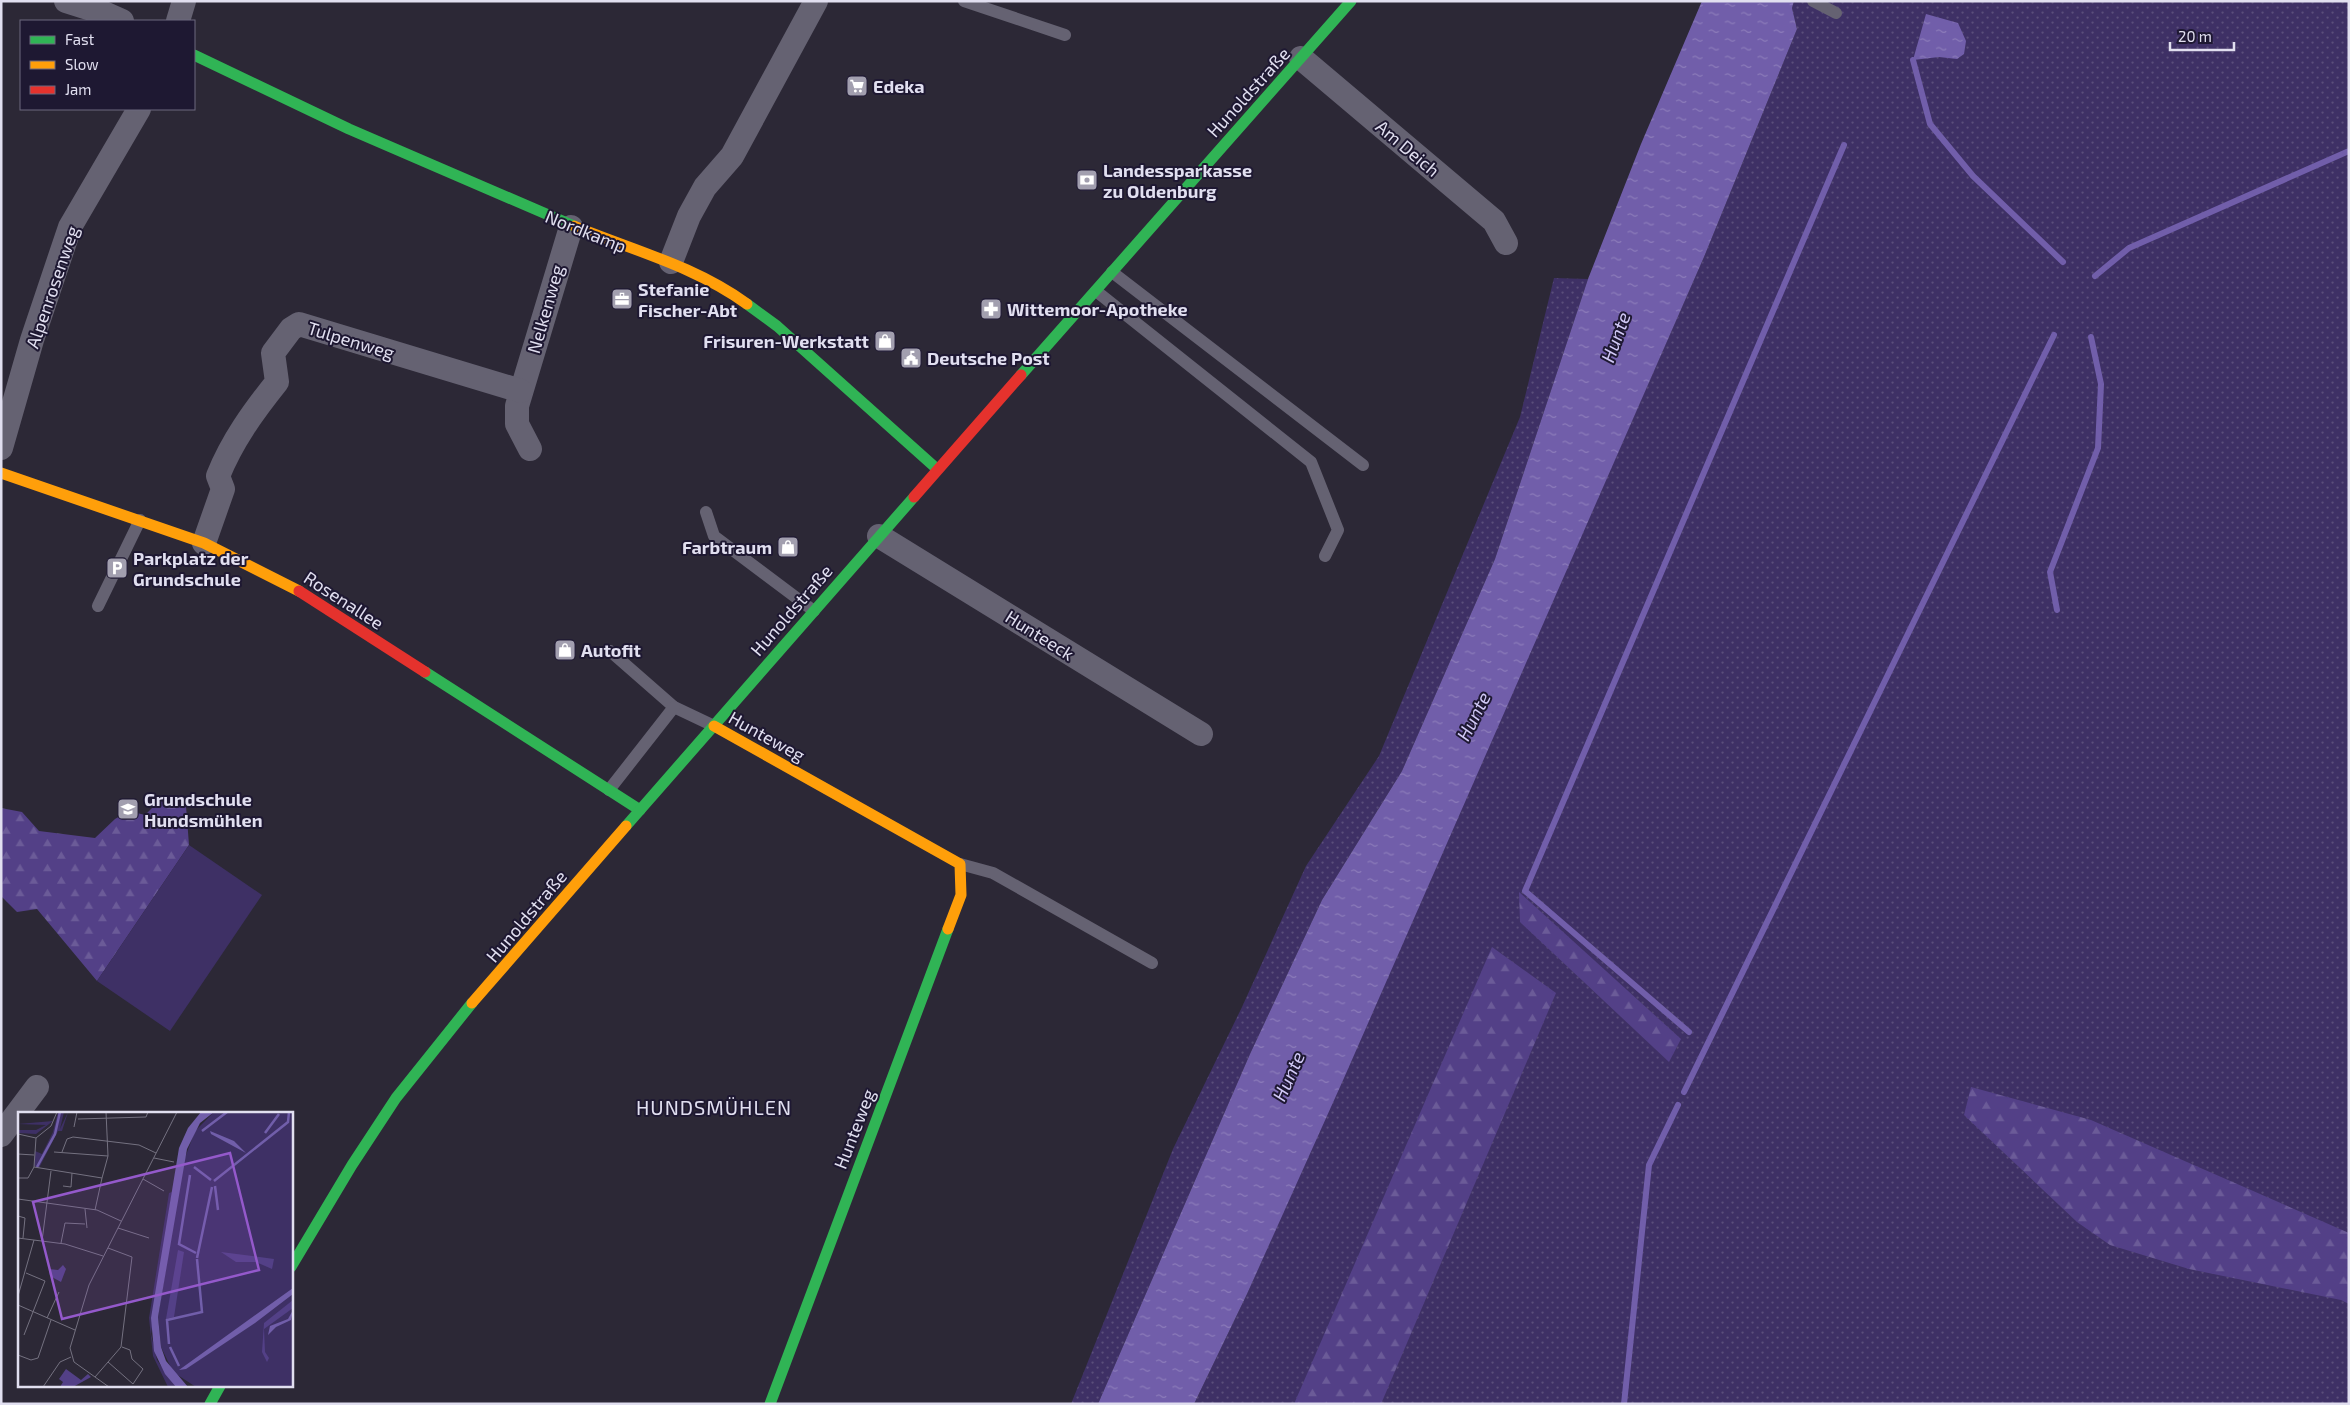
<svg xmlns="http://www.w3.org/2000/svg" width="2350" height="1405" font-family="'Exo 2',sans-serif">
<defs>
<pattern id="grass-dots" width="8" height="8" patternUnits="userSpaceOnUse" patternTransform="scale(1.25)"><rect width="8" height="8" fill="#3e3065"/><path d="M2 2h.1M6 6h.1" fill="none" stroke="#5a4e7b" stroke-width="1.8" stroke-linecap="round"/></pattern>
<pattern id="forest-firs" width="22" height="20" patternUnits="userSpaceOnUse" patternTransform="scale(1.25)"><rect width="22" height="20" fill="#534087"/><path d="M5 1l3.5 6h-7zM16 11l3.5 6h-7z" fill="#6b5b98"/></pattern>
<pattern id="water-ripples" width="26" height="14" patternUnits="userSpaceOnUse" patternTransform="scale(1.25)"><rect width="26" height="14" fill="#715eaa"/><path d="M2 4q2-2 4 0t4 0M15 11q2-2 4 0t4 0" fill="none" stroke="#8c7cba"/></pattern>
</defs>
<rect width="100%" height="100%" fill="#2c2836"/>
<g fill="url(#grass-dots)">
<polygon points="1794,1 2349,1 2349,1404 1194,1404 1247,1294 1704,257 1797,29 1792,8"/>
<polygon points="1554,278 1588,279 1495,559 1402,771 1322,900 1250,1054 1098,1404 1071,1404 1173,1149 1242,1007 1306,866 1379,756 1520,417"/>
</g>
<g fill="url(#forest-firs)">
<polygon points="159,801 186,806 189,845 97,981 37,909 17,912 1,896 1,808 22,812 39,831 95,838 115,819 129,811 145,815"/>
<polygon points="1519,892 1681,1039 1669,1062 1520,922"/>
<polygon points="1492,947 1556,993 1381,1404 1294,1404"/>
<polygon points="1971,1087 2091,1120 2349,1233 2349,1304 2341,1300 2189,1269 2110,1245 2077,1222 1964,1115"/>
</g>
<polygon fill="#3e3065" points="189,845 262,895 170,1031 97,981"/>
<g fill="url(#water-ripples)">
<polygon points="1702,1 1794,1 1792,8 1797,29 1704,257 1344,1078 1247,1294 1194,1404 1098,1404 1250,1054 1322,900 1402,771 1495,559 1588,279 1641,144"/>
<polygon points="1926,14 1958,23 1966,41 1964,54 1957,59 1939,57 1913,60"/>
</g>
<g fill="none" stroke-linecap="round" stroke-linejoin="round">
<g stroke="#715eaa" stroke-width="6">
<polyline points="1913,60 1930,124 1973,176 2063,262"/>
<polyline points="2095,276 2129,248 2349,151"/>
<polyline points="2057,610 2050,572 2098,448 2101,384 2091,337"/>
<polyline points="1689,1032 1525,891 1844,145"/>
<polyline points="1684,1092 2054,335"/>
<polyline points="1624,1404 1649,1165 1678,1105"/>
</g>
<g stroke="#656272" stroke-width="12">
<polyline points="964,1 1065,35"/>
<polyline points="1813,1 1836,13"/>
<polyline points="1112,272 1363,465"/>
<polyline points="1096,291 1311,462 1338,530 1325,556"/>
<polyline points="706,512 714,536 814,611"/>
<polyline points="98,606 140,520"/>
<polyline points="610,651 674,707 714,726"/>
<polyline points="609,790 674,707"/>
<polyline points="960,864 993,873 1152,963"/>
</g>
<g stroke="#656272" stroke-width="24">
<polyline points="66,1 104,13 122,21"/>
<polyline points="178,21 184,1"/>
<polyline points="1301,58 1494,221 1506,243"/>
<polyline points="671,262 689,216 705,187 732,156 816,1"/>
<polyline points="1,448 32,340 70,227 139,109"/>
<polyline points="530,449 517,424 517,406 571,227"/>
<polyline points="879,536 1201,734"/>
<path d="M204,543L223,489L218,476C232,441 253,412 277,382L273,353L291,329L299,324L521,391"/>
<polyline points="1,1135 37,1087"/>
</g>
<g stroke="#30b455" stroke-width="11">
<polyline points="194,55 349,129 574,226"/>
<polyline points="747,304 777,326 937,469"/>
<polyline points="1021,375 1351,1"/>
<polyline points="425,672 640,810"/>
<polyline points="626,826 914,497"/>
<polyline points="291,1267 352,1165 396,1098 472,1003"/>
<polyline points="210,1404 220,1386"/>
<polyline points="770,1404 948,929"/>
</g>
<g stroke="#ff9f0a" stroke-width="11">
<path d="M574,226C632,250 695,266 747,304"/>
<polyline points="1,473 204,543 299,591"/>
<polyline points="714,726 960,864 961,895 948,929"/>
<polyline points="472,1003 626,826"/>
</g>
<g stroke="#e5322d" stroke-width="11">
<polyline points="914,497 1021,375"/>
<polyline points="299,591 425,672"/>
</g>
</g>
<defs>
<g id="supermarket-square" transform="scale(1.125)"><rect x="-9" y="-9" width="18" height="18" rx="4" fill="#a29faf" stroke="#1e1832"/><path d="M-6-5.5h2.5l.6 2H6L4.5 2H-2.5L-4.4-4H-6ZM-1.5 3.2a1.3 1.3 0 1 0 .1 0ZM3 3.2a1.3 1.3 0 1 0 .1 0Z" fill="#fff"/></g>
<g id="bank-square" transform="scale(1.125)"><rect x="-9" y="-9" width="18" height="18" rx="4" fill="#a29faf" stroke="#1e1832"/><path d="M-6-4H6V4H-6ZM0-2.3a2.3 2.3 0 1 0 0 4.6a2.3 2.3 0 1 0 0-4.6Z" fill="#fff"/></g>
<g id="office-square" transform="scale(1.125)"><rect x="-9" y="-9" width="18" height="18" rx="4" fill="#a29faf" stroke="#1e1832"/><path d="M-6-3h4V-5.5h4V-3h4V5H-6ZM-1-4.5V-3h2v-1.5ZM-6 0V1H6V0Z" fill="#fff"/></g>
<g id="pharmacy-square" transform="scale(1.125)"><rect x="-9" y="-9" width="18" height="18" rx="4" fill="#a29faf" stroke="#1e1832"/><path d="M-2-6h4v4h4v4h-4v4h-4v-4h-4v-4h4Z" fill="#fff"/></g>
<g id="shop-square" transform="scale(1.125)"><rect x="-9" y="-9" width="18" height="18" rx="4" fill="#a29faf" stroke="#1e1832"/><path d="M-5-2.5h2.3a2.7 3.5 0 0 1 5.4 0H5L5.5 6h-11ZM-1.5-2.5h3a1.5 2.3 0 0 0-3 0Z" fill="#fff"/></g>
<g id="civic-square" transform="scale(1.125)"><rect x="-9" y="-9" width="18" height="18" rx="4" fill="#a29faf" stroke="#1e1832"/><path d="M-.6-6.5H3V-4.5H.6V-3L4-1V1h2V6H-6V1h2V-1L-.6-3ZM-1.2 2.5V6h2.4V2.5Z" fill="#fff"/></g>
<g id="parking-square" transform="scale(1.125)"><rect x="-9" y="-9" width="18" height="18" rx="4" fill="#a29faf" stroke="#1e1832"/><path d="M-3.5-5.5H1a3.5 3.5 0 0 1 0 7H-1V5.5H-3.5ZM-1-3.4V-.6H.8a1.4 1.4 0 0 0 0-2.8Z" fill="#fff"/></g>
<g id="school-square" transform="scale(1.125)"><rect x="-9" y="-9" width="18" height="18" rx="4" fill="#a29faf" stroke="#1e1832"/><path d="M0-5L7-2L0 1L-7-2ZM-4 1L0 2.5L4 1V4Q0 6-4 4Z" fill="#fff"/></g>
</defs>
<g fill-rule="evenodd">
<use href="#supermarket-square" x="857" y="86"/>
<use href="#bank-square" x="1087" y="180"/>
<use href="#office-square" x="622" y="299"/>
<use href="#pharmacy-square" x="991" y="309"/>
<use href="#shop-square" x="885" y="341"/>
<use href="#civic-square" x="911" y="358"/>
<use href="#shop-square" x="788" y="547"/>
<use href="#parking-square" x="117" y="568"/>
<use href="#shop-square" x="565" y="650"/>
<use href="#school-square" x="128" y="809"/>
</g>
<g text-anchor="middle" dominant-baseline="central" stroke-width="4" stroke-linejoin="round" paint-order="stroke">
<g font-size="18" font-weight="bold" fill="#e1dff0" stroke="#1e1832" text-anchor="start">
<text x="873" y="86">Edeka</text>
<text x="1103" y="170">Landessparkasse<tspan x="1103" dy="21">zu Oldenburg</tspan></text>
<text x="638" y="289">Stefanie<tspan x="638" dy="21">Fischer-Abt</tspan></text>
<text x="1007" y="309">Wittemoor-Apotheke</text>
<text x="869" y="341" text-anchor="end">Frisuren-Werkstatt</text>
<text x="927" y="358">Deutsche Post</text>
<text x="772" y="547" text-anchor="end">Farbtraum</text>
<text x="133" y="558">Parkplatz der<tspan x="133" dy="21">Grundschule</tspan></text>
<text x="581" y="650">Autofit</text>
<text x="144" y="799">Grundschule<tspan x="144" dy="21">Hundsmühlen</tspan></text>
</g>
<g font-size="18" fill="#e1dff0" stroke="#1e1832">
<text transform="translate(1248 92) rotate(-48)">Hunoldstraße</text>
<text transform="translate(1408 148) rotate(40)">Am Deich</text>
<text transform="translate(586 231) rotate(22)">Nordkamp</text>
<text transform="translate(52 287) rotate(-71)">Alpenrosenweg</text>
<text transform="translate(545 309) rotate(-74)">Nelkenweg</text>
<text transform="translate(351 340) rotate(17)">Tulpenweg</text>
<text transform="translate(344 600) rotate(33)">Rosenallee</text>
<text transform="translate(791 610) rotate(-49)">Hunoldstraße</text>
<text transform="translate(1040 635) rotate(32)">Hunteeck</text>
<text transform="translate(767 736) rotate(29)">Hunteweg</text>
<text transform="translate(526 916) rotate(-50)">Hunoldstraße</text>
<text transform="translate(854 1129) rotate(-69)">Hunteweg</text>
</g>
<g font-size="19" font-style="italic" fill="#d1c9f6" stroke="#1e1832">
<text transform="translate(1615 337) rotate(-70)">Hunte</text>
<text transform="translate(1473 716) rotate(-63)">Hunte</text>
<text transform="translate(1288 1076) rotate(-66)">Hunte</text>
</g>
<g font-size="20" letter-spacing="1" fill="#e1dff0" stroke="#1e1832">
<text x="714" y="1107">HUNDSMÜHLEN</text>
</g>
</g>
<g transform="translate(18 1112)">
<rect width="275" height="275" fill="#2c2836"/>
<path d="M40,0H46L42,17L50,0L44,19H40L21,56L16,54L17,39L24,42L35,20ZM196,0H275V275H178L155,260L143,235L140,205L165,51L177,19ZM35,9L18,22L0,21V18H18L28,13L0,12ZM154,80L133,222L139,248L158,275H150L135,244L131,206L151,81Z" fill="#3e3065"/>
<path d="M160,138L166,140L156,205L148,207ZM203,140L256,147L254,157L238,150H218ZM45,153L48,157L43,170L32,164L31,157L40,158ZM275,188V196L246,217L247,240L251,246L249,250L244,240L246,211ZM48,257L63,268L70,262L73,265L55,275H42L45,270L41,267Z" fill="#534087"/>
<path d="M183,0H196L182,11L169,37L140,205L143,235L148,249L170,275H158L147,262L136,239L133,206L161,36L170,16ZM192,19L216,29L228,41L193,22ZM275,176V182L237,211L168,257L161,258ZM275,198L273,208L258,215L250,223L252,214L270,207Z" fill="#715eaa"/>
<path fill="none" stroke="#715eaa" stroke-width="2.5" d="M184,19L209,0M247,21L261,2M19,55L37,22L42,0M176,55L193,68M172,63L161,132L178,141M196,69L270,10L271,0M197,74L200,98M179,146L194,75M151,232L149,208L184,200L179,147M152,235L161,254"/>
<path fill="none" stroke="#747180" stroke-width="1" d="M39,0L33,14L18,26L16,55L84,66L77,98M60,7L128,5L130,0M56,15L59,0M0,22L18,26M36,40L90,44M44,40L49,27L55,25L121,33L138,41M0,42L16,43M136,46L156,50M0,66H10L16,55M84,66L90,44L88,0M125,67L146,79M45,74L53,75L54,61M0,87L79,98L103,109M67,97L69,116M0,104L7,106L5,126M100,116L131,126M0,126L47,132L85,144M24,129L33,59M43,131L47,111L67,112M0,184L16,128M0,193L57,218M29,206L41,180M6,223L27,169L8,161M0,243L13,248L20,246L33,208M90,250L115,272L125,257L114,247L112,238L104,235M77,265L103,235L114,145L90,136M25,275L42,250L53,245M91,275L56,250L52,236L71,173L159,0"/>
<path fill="#9459cb" fill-opacity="0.15" stroke="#9459cb" stroke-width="2.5" d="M212,41L241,158L44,207L15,90Z"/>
<rect width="275" height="275" fill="none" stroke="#e1dff0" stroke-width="2.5"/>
</g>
<rect width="2350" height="1405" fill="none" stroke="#e1dff0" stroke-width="5"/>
<rect x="20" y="20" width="175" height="90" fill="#1e1832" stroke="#6c687e"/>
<rect x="30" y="36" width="25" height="8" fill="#30b455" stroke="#6c687e"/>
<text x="65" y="45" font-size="15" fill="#e1dff0">Fast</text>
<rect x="30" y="61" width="25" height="8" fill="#ff9f0a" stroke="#6c687e"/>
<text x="65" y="70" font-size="15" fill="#e1dff0">Slow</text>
<rect x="30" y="86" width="25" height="8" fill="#e5322d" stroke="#6c687e"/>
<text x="65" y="95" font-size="15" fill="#e1dff0">Jam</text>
<path d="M2170 42v8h64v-8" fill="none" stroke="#e1dff0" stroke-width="2.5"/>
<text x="2178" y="42" font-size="15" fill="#e1dff0" stroke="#1e1832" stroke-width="4" paint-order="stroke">20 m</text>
</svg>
